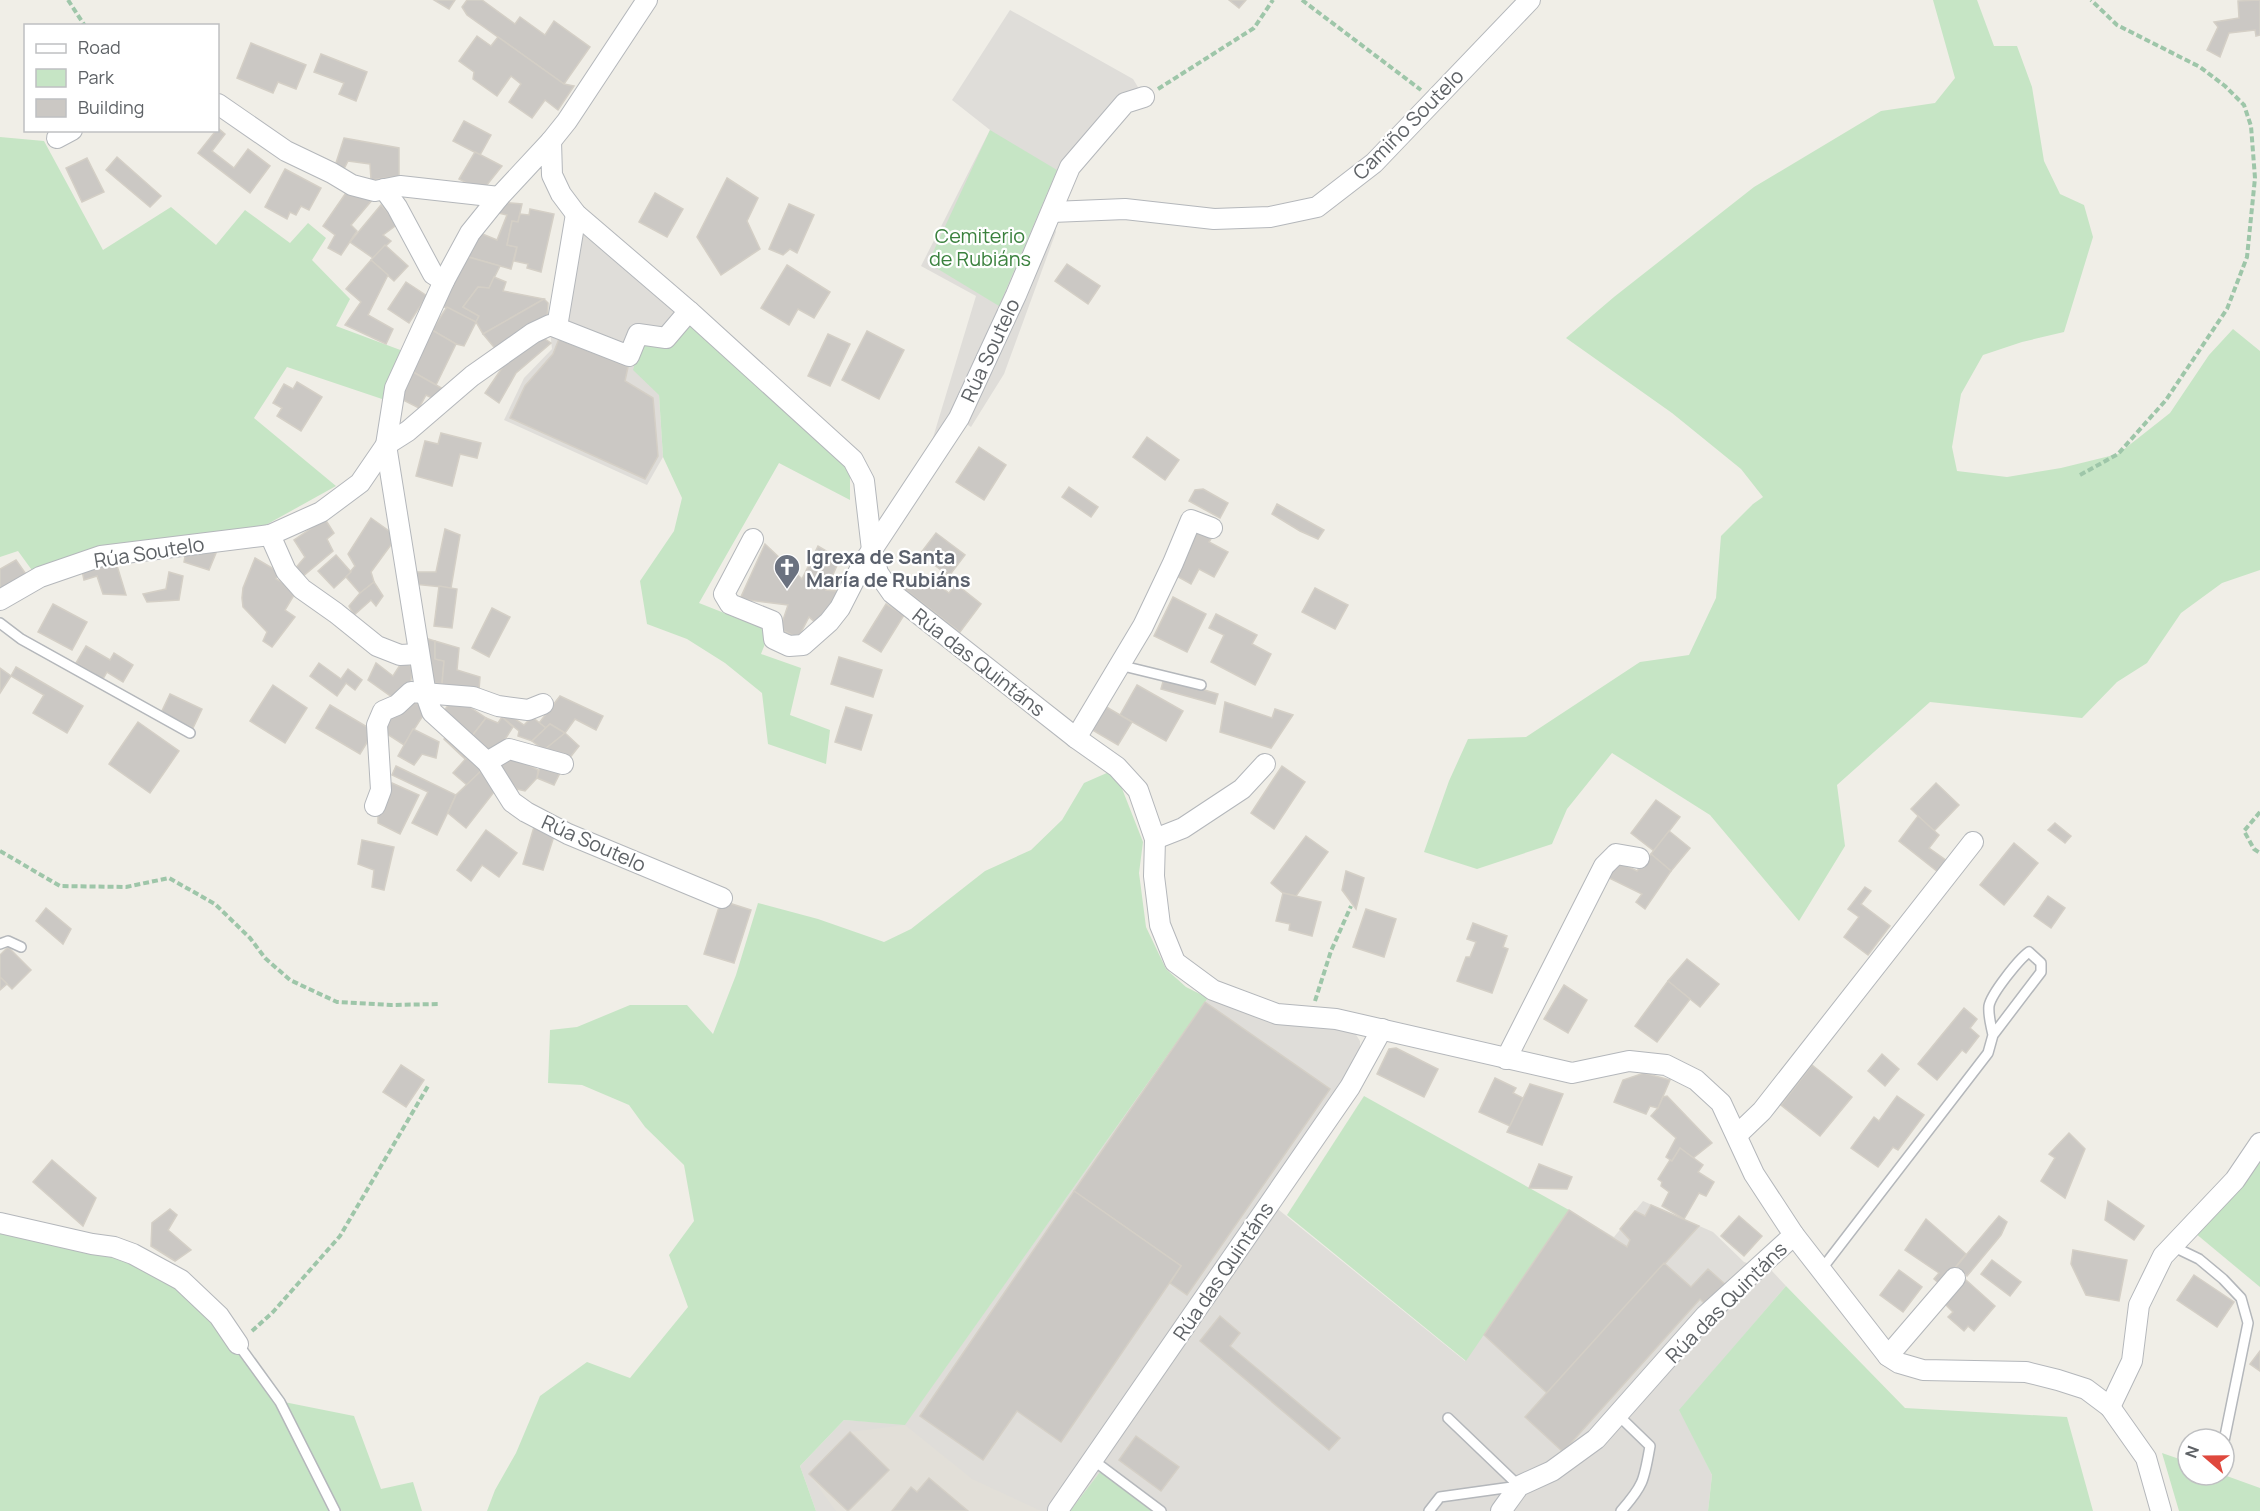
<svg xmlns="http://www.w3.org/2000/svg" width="2260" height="1511" font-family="Manrope,sans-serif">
<rect width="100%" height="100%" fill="#f0eee7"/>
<g fill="#dfddd9">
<polygon points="1010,10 1133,79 1144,97 1099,132 1052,212 1056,232 1004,374 971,427 959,419 921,477 976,296 921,266 990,130 952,100"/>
<polygon points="565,219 687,323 659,395 663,457 647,485 504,420 524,378 552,349 550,330"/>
<polygon points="1208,998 1277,1022 1309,1027 1353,1030 1360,1041 1360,1053 1342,1082 1263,1197 1465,1361 1569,1210 1614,1237 1643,1201 1713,1232 1744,1262 1772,1271 1786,1286 1680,1410 1712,1475 1708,1511 1161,1511 1103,1468 1070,1511 816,1511 800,1466 844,1420 905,1424"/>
</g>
<polygon fill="#e2dfd8" points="905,1425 972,1479 1041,1511 836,1511 809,1474 850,1432"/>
<g fill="#c6e5c5">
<polygon points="1933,0 1977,0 1994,46 2017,46 2032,87 2044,161 2060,194 2084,205 2093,237 2064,332 2022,342 1983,355 1961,394 1952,447 1957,471 2007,477 2061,468 2118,454 2170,413 2209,355 2233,329 2260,351 2260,570 2222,583 2181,613 2147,663 2117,682 2082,718 1930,702 1837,785 1845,846 1799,921 1710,815 1612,753 1567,809 1552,844 1477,869 1424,852 1449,781 1468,739 1526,737 1640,662 1689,655 1716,598 1721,536 1753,504 1763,497 1741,469 1672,413 1566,338 1614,297 1754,187 1881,111 1935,103 1955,78"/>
<polygon points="990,130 1057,170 999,306 928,263"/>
<polygon points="0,137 44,141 103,250 171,207 216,245 245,210 290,243 308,223 326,238 312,260 350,299 336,326 403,351 388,401 287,367 254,418 336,486 264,526 106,548 34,573 18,551 0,557"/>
<polygon points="687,323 850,461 850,500 779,463 699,603 770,631 761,654 801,668 790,715 830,730 826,764 768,744 762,693 725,663 687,639 647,624 640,581 674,531 682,498 663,457 659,395 633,370 641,341"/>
<polygon points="1109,772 1121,786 1143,842 1139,873 1146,927 1166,969 1186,987 1208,998 905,1425 844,1420 800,1466 816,1511 487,1511 495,1490 516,1453 540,1396 587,1362 630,1378 688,1307 669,1255 694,1221 684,1165 645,1127 629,1105 582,1085 548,1083 550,1030 577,1027 630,1005 687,1005 713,1034 736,975 758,903 818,919 884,942 911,929 985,871 1031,850 1062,820 1084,783"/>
<polygon points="1364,1096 1569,1210 1466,1361 1287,1215"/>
<polygon points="2260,1143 2260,1287 2189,1228"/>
<polygon points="0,1233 103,1246 181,1280 279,1401 354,1416 381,1489 413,1482 422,1511 0,1511"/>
<polygon points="1786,1286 1905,1408 2067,1417 2093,1511 1708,1511 1712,1475 1679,1410"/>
<polygon points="2162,1453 2188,1462 2188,1475 2224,1475 2260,1488 2260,1511 2179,1511"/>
<polygon points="1103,1468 1161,1511 1070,1511"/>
</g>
<g fill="#cbc8c4" stroke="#d4cfc6" stroke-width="1.5">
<polygon points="434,0 455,0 449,9"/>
<polygon points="467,0 482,0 515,24 520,17 545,35 554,21 590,47 564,84 467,15 462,7"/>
<polygon points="1229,0 1246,0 1239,8"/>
<polygon points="2260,0 2260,35 2256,36 2255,30 2229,33 2220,57 2207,50 2218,27 2214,22 2239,18 2238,1"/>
<polygon points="477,36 491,46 498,37 564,84 574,86 558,110 545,100 532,118 509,102 521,84 511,76 497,96 473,79 474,72 459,61"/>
<polygon points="251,43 306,65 296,89 278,82 273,93 237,78"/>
<polygon points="321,54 367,72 356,101 339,94 344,83 314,72"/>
<polygon points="464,121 491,135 480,155 453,141"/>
<polygon points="218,128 225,134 212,151 234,168 248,149 270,166 250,193 198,153"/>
<polygon points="344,138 399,148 399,176 371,180 370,164 348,161 343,171 335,166"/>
<polygon points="475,152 502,166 482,191 459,179"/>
<polygon points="117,157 161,196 150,207 106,170"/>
<polygon points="87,158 104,192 82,202 66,168"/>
<polygon points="285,169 321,188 309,210 301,206 296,215 290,212 287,219 265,207"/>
<polygon points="727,178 758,198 747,221 760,249 721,275 697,237"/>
<polygon points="348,190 373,199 351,225 357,231 341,255 328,248 335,235 323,226"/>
<polygon points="655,193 683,209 667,237 639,222"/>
<polygon points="500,202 522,204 518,222 512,221 507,245 517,247 511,269 465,256 480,233 497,240 507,215 498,213"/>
<polygon points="789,204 814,215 797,253 790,249 783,255 769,249"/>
<polygon points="381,205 398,224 383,235 391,241 373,258 350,242"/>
<polygon points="530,209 554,214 541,272 527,268 528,264 514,261 517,247 507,245 512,221 518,222 520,214 529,215"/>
<polygon points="385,245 408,266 394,281 371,260"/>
<polygon points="465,256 500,266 489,288 478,287 463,307 479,316 476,322 440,305"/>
<polygon points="371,260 388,275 368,315 393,329 386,344 345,325 361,302 346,289"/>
<polygon points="1067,264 1100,286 1088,304 1055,281"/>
<polygon points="787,265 830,292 814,318 798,309 789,325 761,308"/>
<polygon points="494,277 506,282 503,291 544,299 483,334 476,322 479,316 463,307 478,287 489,288"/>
<polygon points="406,282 427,296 409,323 388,309"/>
<polygon points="544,299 548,303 547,320 498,352 483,334"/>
<polygon points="447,307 476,322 464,346 456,344 432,330"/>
<polygon points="432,330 456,344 436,385 413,372"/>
<polygon points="867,331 904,350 879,399 842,380"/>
<polygon points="828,334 850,344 830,386 808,376"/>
<polygon points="539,335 551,343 516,373 499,403 485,393 504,365"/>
<polygon points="559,339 628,367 625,381 653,398 658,456 645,479 510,418 525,386 553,354"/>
<polygon points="413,372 436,385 445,390 434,399 426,395 419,408 401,399"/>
<polygon points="297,382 322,397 301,431 277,416 282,408 273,403 284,384 293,389"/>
<polygon points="441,433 481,443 477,458 460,454 452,486 416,476 425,441 438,444"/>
<polygon points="1147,437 1179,460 1165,480 1133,457"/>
<polygon points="979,447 1006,465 984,500 956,482"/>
<polygon points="1069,487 1098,507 1091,517 1062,497"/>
<polygon points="1203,489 1228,503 1220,518 1189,501 1195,490"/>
<polygon points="1277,504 1324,530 1318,539 1300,531 1272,514"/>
<polygon points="371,518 393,534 393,542 371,572 374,582 360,593 346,577 355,566 348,554"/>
<polygon points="325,519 334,533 327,539 333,551 302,577 294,570 305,557 294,540"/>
<polygon points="445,529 460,535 451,588 414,584 411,572 436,572"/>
<polygon points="1197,529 1212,537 1209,542 1228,552 1214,577 1199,569 1191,584 1173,574"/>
<polygon points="936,533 965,555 949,576 920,554"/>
<polygon points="765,544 802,579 818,546 840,559 826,590 837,591 830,611 817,624 809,617 798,638 780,629 788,605 740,599"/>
<polygon points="203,550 216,553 209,570 184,562 186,551"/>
<polygon points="336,555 351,572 334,588 318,571"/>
<polygon points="255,558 279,572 276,579 297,590 285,610 295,617 272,647 263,641 267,632 243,607 242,598 243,588"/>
<polygon points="115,559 126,595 103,594 97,576 84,580 81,566"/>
<polygon points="16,560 28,577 0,592 0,569"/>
<polygon points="169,572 183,576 179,600 147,602 143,594 166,589"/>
<polygon points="904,575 918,585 926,576 949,593 956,584 981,604 960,632 898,584"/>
<polygon points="374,582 383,596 376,606 371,600 354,615 349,606 360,593"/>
<polygon points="439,586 457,589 452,628 434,626"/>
<polygon points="1315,588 1348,605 1335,629 1302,612"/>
<polygon points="1173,597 1206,614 1187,652 1154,636"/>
<polygon points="53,604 87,622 72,650 38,632"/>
<polygon points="886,604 904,615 881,652 863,641"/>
<polygon points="492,608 510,617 489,657 472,648"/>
<polygon points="1216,614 1257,635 1252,644 1271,654 1255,685 1211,662 1224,635 1209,628"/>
<polygon points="422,637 435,641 435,659 444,661 442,684 428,682"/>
<polygon points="435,641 459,648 457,670 480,677 479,690 442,684 444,661 435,659"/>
<polygon points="86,646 110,660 114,653 133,665 123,682 107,672 103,679 76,663"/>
<polygon points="839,657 882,670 873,697 831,684"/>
<polygon points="402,662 413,667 410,686 392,697 368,680 376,663 393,676"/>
<polygon points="319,663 341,679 348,669 362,680 355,690 346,683 337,696 310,676"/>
<polygon points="16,667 83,706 67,733 33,713 44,695 11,676"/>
<polygon points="0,668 11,676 0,693"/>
<polygon points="1164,678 1218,694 1215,704 1161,689"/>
<polygon points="273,685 307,708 285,743 250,721"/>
<polygon points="1137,685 1183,711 1166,741 1120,715"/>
<polygon points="170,694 202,709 193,728 161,713"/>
<polygon points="560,696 603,716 596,730 575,719 565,733 550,724 546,728 539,723"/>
<polygon points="411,699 426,711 404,745 381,730 391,712"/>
<polygon points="1225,702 1272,718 1275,709 1293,715 1271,748 1220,732"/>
<polygon points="450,703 465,704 486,718 472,736 442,713"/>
<polygon points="330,705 374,731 360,754 316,728"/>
<polygon points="1103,705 1132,722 1118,745 1089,728"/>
<polygon points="846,707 872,715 861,750 835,742"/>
<polygon points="508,714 524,725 532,717 546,728 532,741 518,736 519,731 502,717"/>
<polygon points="502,717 513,727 502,744 489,751 472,736 486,718 498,723"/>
<polygon points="138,722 179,751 150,793 109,764"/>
<polygon points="550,724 565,733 544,750 532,741"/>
<polygon points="413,729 439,742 436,758 422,754 414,765 398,756"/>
<polygon points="449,730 470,754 465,759 444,739"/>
<polygon points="565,733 579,746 568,760 544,750"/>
<polygon points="470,754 482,770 467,785 453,773"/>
<polygon points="508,754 538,770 537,778 525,791 517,789 496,767"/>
<polygon points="541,763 561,771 554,785 537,778"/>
<polygon points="396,766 456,795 437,835 412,823 428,792 392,775"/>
<polygon points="1282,766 1305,782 1274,829 1251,813"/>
<polygon points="482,770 494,792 466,828 448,813 456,795"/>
<polygon points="392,783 419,795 400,834 378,823 378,812"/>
<polygon points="1936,783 1959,805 1934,831 1911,809"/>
<polygon points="1656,800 1680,817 1654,851 1631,833"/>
<polygon points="1918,816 1939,835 1929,848 1947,861 1938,872 1899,841"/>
<polygon points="2055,823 2071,836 2065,843 2048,830"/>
<polygon points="534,827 555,833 543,870 523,864"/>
<polygon points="486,830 517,853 499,877 482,865 471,881 457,870"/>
<polygon points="1669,831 1690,848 1671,871 1651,854"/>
<polygon points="1306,836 1328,852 1296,896 1283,893 1271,883"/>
<polygon points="362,840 394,847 384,890 372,887 374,870 358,864"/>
<polygon points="2014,843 2038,863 2004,905 1980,885"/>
<polygon points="1651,854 1671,871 1645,909 1636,902 1642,894 1605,876 1614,860 1637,871"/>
<polygon points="1346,871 1364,878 1356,909 1342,890"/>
<polygon points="1865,887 1871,891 1861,904 1890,926 1868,955 1844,937 1859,917 1848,909"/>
<polygon points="1283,893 1321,902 1312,936 1289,930 1290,924 1276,921"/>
<polygon points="2048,896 2065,908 2051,928 2034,916"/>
<polygon points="729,903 751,910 734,963 704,954 719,907"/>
<polygon points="46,908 71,929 63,944 36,921"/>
<polygon points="1366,909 1396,919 1384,957 1353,947"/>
<polygon points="1473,923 1507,936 1503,947 1508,949 1492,993 1457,981 1466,957 1470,957 1476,942 1467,939"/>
<polygon points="8,947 31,970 12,989 0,977 0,955"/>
<polygon points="1687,959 1719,984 1700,1007 1668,981"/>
<polygon points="0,977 7,984 0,990"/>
<polygon points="1668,981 1690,999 1657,1042 1635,1026"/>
<polygon points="1564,985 1587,1000 1568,1033 1544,1019"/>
<polygon points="1205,1002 1330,1089 1187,1295 1170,1283 1181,1266 1074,1191"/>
<polygon points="1964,1008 1977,1019 1970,1028 1979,1036 1966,1053 1962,1050 1937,1080 1918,1064"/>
<polygon points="1396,1048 1438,1069 1424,1097 1377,1074 1389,1049"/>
<polygon points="1882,1054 1899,1069 1885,1086 1868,1071"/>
<polygon points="401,1065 424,1080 406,1107 383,1092"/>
<polygon points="1812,1065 1852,1097 1820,1136 1781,1105"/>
<polygon points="1644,1073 1670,1080 1658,1108 1650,1106 1646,1114 1614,1102 1623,1080"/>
<polygon points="1495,1078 1516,1088 1513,1093 1523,1098 1510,1126 1479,1112"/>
<polygon points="1530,1084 1563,1094 1542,1145 1507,1132"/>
<polygon points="1667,1096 1712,1143 1693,1158 1680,1148 1672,1161 1666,1157 1676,1138 1651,1116 1658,1108 1663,1097"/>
<polygon points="1897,1096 1924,1115 1898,1150 1893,1147 1878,1167 1851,1148 1874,1117 1879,1121"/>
<polygon points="2069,1133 2085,1149 2065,1198 2041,1181 2055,1158 2049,1154"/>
<polygon points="1680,1148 1703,1165 1698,1172 1714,1182 1706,1196 1699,1193 1684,1219 1662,1206 1669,1192 1661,1186 1662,1182 1658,1179 1670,1160 1672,1161"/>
<polygon points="52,1160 96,1198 83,1226 33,1182"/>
<polygon points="1539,1164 1572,1177 1567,1189 1529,1188"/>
<polygon points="1074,1191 1181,1266 1061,1442 1017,1411 983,1460 920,1416"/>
<polygon points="2108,1201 2144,1226 2134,1240 2105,1220"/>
<polygon points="1651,1205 1699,1226 1547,1393 1484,1335 1569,1210 1627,1247 1630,1240 1620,1229 1635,1211 1645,1216"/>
<polygon points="170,1209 177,1215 168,1230 191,1250 175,1261 151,1246 152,1223"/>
<polygon points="1739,1216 1762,1236 1744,1256 1721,1236"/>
<polygon points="1999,1216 2007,1222 2001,1235 1967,1276 1955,1268"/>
<polygon points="1926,1219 1966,1254 1941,1285 1934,1279 1939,1273 1905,1250"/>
<polygon points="2073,1250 2127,1260 2119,1301 2086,1295 2071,1264"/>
<polygon points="1992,1260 2021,1282 2010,1296 1981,1274"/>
<polygon points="1664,1263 1691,1287 1708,1269 1726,1285 1707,1306 1700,1299 1563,1452 1525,1417"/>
<polygon points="1899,1270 1922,1287 1903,1312 1880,1295"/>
<polygon points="2194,1275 2234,1302 2217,1327 2177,1300"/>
<polygon points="1966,1280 1995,1306 1974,1331 1968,1326 1964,1331 1948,1317 1953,1312 1945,1304"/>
<polygon points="1220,1316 1240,1333 1230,1346 1340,1438 1329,1450 1200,1341"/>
<polygon points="2260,1351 2260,1371 2250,1364"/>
<polygon points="850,1432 889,1470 848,1511 809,1474"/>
<polygon points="1136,1436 1179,1467 1161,1491 1119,1460"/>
<polygon points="929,1478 968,1511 892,1511 911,1487 917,1492"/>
</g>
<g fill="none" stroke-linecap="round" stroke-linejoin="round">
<g stroke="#b4b7bb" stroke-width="12">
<g id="lane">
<polyline points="0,623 21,639 190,733"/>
<polyline points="1119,665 1201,685"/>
<polyline points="0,944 8,941 21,947"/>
<polyline points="2172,1246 2199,1259 2223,1279 2241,1298 2248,1323 2224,1441"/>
<path d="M1821,1270L1988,1053L1993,1035L2041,972V963L2029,952C2019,959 1991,994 1989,1006C1988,1016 1991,1025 1993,1035"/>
<polyline points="238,1344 280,1402 335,1511"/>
<path d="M1618,1415L1650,1446C1644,1480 1644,1485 1621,1511"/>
<polyline points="1093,1460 1161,1511"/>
<polyline points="1429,1511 1440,1497 1519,1486 1448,1418"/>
</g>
</g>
<g stroke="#b4b7bb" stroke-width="22">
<g id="street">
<polyline points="218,104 286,151 332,173 352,185 375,191 400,186 499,197"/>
<polyline points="57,138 72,130"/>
<polyline points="551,141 567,121 647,0"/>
<polyline points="384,189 397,207 433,274 444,281"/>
<polyline points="1052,212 1125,209 1214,219 1270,217 1317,207 1374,163 1530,0"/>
<polyline points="689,311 666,338 638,334 629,356 550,325 533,333 472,376 408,431 386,445 426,695 432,712 487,762 512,802 526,812 568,834 722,898"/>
<polyline points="557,327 576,214"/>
<polyline points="270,535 286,571 302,589 336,613 377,646 400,655 419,654"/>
<polyline points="753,539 724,594 730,604 772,621 774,639 789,646 803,645 829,622 840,608 862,565 959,418 1016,295 1070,167 1125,103 1144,97"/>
<polyline points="0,600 40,577 101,556 270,535 321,512 360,483 386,445 395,388 444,281 470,233 499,197 551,141 552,175 561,194 576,214 689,311 853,460 864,481 872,550 878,573 892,593 1076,738 1117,767 1138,790 1155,839 1154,876 1160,925 1175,962 1213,990 1277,1014 1336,1019 1572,1073 1629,1061 1666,1065 1696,1080 1721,1103 1754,1174 1794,1235 1888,1356 1899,1363 1923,1370 2026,1372 2058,1380 2086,1389 2110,1407 2146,1458 2161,1511"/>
<polyline points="1076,738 1143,626 1173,563 1191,520 1212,528"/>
<polyline points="487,762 509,749 563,764"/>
<polyline points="375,806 381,790 377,725 383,711 397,705 411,692 473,697 498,706 528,710 543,704"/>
<polyline points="1155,839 1183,828 1242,789 1265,764"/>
<polyline points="1506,1059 1604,866 1616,854 1639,858"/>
<polyline points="1737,1135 1762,1111 1973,842"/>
<polyline points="0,1223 92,1244 114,1247 133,1254 181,1280 219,1316 238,1344"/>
<polyline points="1888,1356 1955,1278"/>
<polyline points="2110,1407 2132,1361 2139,1305 2163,1256 2235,1180 2260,1143"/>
<polyline points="1058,1510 1350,1087 1382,1029"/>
<polyline points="1501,1511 1519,1486 1552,1471 1596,1439 1705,1316 1794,1235"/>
</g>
</g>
<g stroke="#9ec6a9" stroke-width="4" stroke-dasharray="6 3" stroke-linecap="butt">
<polyline points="68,0 85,26"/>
<polyline points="1302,0 1421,90"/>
<polyline points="1158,89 1254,28 1273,0"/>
<polyline points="2080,475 2118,454 2166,400 2227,309 2247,257 2255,178 2251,126 2244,105 2225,86 2200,67 2117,25 2091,0"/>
<polyline points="2260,812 2244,831 2254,849 2260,853"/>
<polyline points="0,851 60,886 126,887 169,878 215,904 250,938 265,958 290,980 337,1002 391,1005 439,1004"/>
<polyline points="1315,1001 1331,951 1351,906"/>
<polyline points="252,1331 273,1312 340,1236 428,1086"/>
</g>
<use href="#lane" stroke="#fff" stroke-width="9"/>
<use href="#street" stroke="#fff" stroke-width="20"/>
</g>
<defs>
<g id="church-pin" transform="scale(1.35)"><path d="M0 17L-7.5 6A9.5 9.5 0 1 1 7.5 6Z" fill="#6b7280" stroke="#fff"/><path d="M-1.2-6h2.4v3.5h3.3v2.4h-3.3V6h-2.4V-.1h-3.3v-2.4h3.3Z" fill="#fff"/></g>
</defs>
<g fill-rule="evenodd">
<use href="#church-pin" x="787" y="567"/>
</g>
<g text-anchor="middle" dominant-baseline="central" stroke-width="4.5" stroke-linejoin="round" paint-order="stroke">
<g font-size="20" fill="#5e6266" stroke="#fff">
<text transform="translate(1408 124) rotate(-45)">Camiño Soutelo</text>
<text transform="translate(990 350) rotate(-65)">Rúa Soutelo</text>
<text transform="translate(149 552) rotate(-9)">Rúa Soutelo</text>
<text transform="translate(979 662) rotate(38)">Rúa das Quintáns</text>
<text transform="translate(594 843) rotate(24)">Rúa Soutelo</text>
<text transform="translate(1223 1271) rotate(-56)">Rúa das Quintáns</text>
<text transform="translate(1726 1302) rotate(-45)">Rúa das Quintáns</text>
</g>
<g font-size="20" fill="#3a813d" stroke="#fff">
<text x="980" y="235">Cemiterio<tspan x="980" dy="23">de Rubiáns</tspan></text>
</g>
<g font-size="20" font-weight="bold" fill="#5b616d" stroke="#fff" text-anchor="start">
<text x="806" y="556">Igrexa de Santa<tspan x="806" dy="23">María de Rubiáns</tspan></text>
</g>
</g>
<rect x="24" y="24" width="195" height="108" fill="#ffffff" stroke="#bfc0c2" stroke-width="1.5"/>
<rect x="36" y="44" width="30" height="9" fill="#ffffff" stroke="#bfc0c2" stroke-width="1.5"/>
<text x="78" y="54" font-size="18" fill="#5e6266">Road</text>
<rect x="36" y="69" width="30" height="18" fill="#c6e5c5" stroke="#bfc0c2" stroke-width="1.5"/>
<text x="78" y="84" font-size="18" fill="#5e6266">Park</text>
<rect x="36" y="99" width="30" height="18" fill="#cbc8c4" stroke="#bfc0c2" stroke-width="1.5"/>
<text x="78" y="114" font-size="18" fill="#5e6266">Building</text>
<g transform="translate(2206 1457) rotate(290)"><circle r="28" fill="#ffffff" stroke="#bfc0c2" stroke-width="1.5"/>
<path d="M0-4.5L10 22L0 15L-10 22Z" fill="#df483d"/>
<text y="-9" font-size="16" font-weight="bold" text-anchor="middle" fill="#5e6266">N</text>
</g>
</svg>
